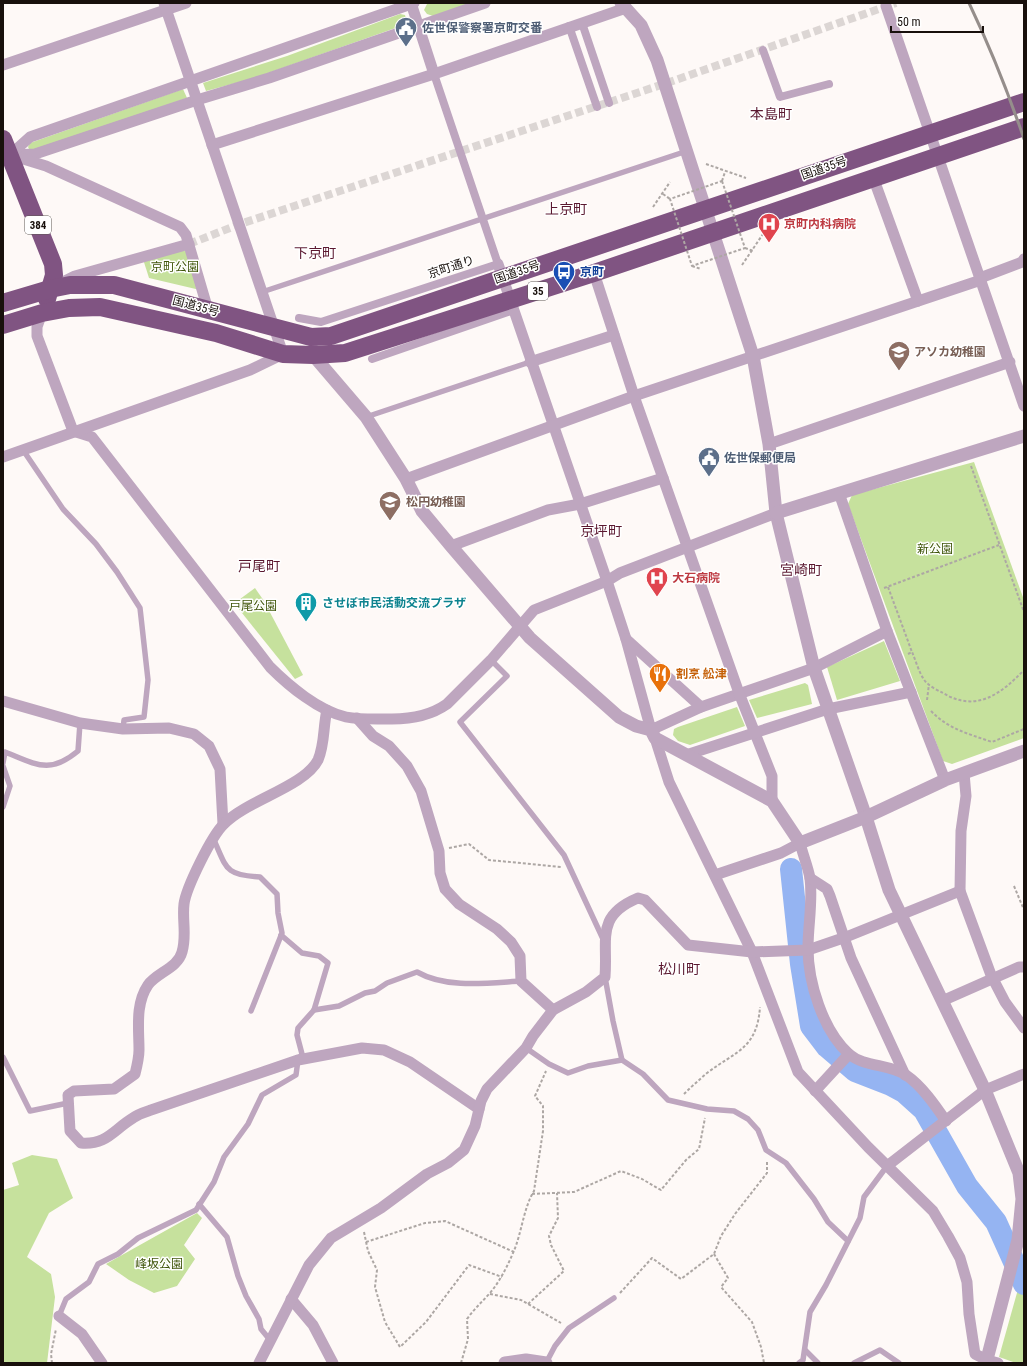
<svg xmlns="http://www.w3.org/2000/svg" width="1027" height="1366" font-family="'Roboto Condensed','Noto Sans JP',sans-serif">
<rect width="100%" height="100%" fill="#fef9f7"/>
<g fill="#c6e19d">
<polygon points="432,3 471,3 433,16 427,14 424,10 427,4"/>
<polygon points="400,14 405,15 407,22 404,25 251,79 206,91 203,83 287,56"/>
<polygon points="183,89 187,98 35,150 29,149 28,147 30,143"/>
<polygon points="181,250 188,252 200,290 149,278 143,259"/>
<polygon points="974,462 1024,600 1024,738 952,764 943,761 848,504 852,495"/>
<polygon points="255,588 264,601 303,675 295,679 238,608 236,602"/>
<polygon points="884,641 900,681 837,700 827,667"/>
<polygon points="805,683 808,685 812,704 757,718 749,700"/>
<polygon points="737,707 745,726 690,745 678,741 673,735 674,729 678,727"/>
<polygon points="32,1155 57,1159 73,1198 49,1213 27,1257 51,1274 55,1297 47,1363 3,1363 3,1190 19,1185 12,1163"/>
<polygon points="197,1213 202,1218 184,1245 195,1259 177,1286 154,1293 129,1280 106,1264"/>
<polygon points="1024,1268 1024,1363 1016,1363 999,1357"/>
</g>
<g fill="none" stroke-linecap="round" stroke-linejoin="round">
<polyline stroke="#95b4f2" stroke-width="22" points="791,869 801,964 811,1026 827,1047 855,1071 891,1085 904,1092 924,1110 967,1186 996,1222 1024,1284"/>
<polyline stroke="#dcd6d4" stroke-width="8" stroke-dasharray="8 4" stroke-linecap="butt" points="189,244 240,224 664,84 896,3"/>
<g stroke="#ada7a4" stroke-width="2" stroke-dasharray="3 2" stroke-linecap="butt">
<polyline points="706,164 746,178"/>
<polyline points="722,181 725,172"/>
<polyline points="663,194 670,199"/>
<polyline points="653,207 670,182"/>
<polyline points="745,248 753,251"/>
<polyline points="742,265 763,234"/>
<polyline points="692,266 701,269"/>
<polyline points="971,466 1024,612"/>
<polyline points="888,587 912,652"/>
<polyline points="884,588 999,545"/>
<path d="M908,654L912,652C916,661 919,673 925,681C929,686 937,690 943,693C976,713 1001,694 1024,670"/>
<polyline points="927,700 929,684"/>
<path d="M931,711C948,729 969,734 992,742L1024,729"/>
<polyline points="449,848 469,844 489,860 561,867"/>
<polyline points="1014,886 1024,910"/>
<path d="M684,1094C691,1087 699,1080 707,1073C736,1051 757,1049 760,1007"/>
<polyline points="532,1194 574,1192 621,1171 642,1179 661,1190 686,1160 699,1149 705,1118"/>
<polyline points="364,1232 368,1251 377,1270 375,1287 385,1322 400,1347 426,1322 469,1265 502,1277"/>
<polyline points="366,1242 425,1223 445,1221 514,1252"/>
<polyline points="714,1254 728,1278 721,1287 752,1322 761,1347 764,1363"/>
<polyline points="620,1293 652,1258 681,1279 714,1254 721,1236 735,1214 767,1173 767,1162"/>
<polyline points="490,1294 521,1300 561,1323"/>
<polyline points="528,1304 564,1271 551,1245 549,1236 558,1218 557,1193"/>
<polyline points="52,1363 51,1354 56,1329"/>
<path d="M461,1363L468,1339L467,1319C474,1309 482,1302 490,1293C500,1281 507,1267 513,1253C522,1233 523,1209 534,1191L543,1131V1106L535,1096L546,1071"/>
</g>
<g stroke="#bea6bf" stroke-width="5.5">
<polyline points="262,292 687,151"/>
<polyline points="366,417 530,362"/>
<polyline points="23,450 63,509 96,544 117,572 140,608 148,680 144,717 124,720 123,729"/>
<polyline points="491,660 507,676 460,722 564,855 603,939"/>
<path d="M3,763L5,752C36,764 49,775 78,751L80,723"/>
<polyline points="3,766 10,786 3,807"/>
<path d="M214,840C227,869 225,875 260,877L277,894L278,913L282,933L251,1011"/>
<polyline points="605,977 613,1021 622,1060"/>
<path d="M314,1010L339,1006L365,993L375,991L387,983L417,972C447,989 488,983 521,981"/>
<polyline points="526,1048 549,1064 568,1073 588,1066 622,1060 643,1074 668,1100 707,1109 734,1111 748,1119 758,1130 766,1150 786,1163 814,1199 828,1222 848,1241"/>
<polyline points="3,1057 30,1111 68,1103"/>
<polyline points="199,1204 227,1237 238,1276 246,1296 259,1319 261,1329 270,1340"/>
<polyline points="59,1316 66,1299 89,1282 98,1264 118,1254 138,1238 196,1210 214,1182 224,1157 248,1124 262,1095 296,1075 298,1060 302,1054 297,1035 298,1028 314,1010 328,963 319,956 302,953 281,935"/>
<polyline points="805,1350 818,1363"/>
<polyline points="546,1363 555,1346 569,1328 614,1298"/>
<polyline points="799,1363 803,1360 810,1312 826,1285 860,1218 864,1197 887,1166"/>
<polyline points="854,1363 880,1350 899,1363"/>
</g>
<g stroke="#bea6bf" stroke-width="8">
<polyline points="582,23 609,103"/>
<polyline points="569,26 597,107"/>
<polyline points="763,50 780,97 829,84"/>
<polyline points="299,318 321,322 498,264 434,74"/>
<polyline points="372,359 514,310"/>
</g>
<g stroke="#bea6bf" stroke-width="11">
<polyline points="411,3 434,74"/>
<polyline points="886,6 1024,406"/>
<polyline points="3,65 186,3"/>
<polyline points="212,145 434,74 626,8"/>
<polyline points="10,155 35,154 197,100 269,78 485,3"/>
<polyline points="10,155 30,137 414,3"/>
<polyline points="20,158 46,166 180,227 186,235 208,310"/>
<polyline points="873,177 918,301"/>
<polyline points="498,264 607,581 626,639 651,730 701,707 814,668 887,631"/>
<polyline points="594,273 634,396 739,693 772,776 772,801"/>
<polyline points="980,278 1022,262 1024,259"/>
<polyline points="61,283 75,276 189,244"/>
<polyline points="42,313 37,327 37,336 73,431"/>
<polyline points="530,362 614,335"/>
<path d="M73,431L92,437L270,667C289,686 319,711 346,717C361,720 377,719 392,719C412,719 430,716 447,704L491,660L534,610L607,581L620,573L776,513"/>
<polyline points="769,444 1010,362"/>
<polyline points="3,457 250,370 283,354 164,3"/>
<polyline points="406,479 634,396 981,280"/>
<polyline points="839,493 887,631 945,780"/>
<polyline points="451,546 548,510 580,504 663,478"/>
<polyline points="626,639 701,707"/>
<polyline points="3,701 80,723 123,729 169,728 194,734 209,746 220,769 223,824"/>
<path d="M327,710C323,726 325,744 318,760C304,787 247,800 224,824C212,835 186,888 184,904C182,920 187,936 182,952C178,968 156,973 148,985C135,1004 139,1029 139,1050C139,1058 137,1066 135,1074L114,1089L74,1091L68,1095L70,1131L81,1143C107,1145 113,1130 133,1118C138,1114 145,1112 151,1110L298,1060L362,1048L384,1050L410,1062L479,1109"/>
<polyline points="357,718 373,736 389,746 407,766 421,791 439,851 440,873 445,889 459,904 497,929 511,942 520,956 521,981 553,1010"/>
<polyline points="655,738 669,782 752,952 798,1072 868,1147 933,1211 948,1236 960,1258 967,1282 969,1314 975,1354 987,1360 998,1363"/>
<polyline points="686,755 828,709 911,692"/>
<polyline points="964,773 966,796 961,831 960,891 991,975 1005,1002 1024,1028"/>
<path d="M715,875L781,853L800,843C803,855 808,867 810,878C813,901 808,925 808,948C808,982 823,1031 849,1054C864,1067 889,1064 906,1075C922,1086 935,1105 946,1121"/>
<polyline points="810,878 827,889 830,896 851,958 905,1075"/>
<polyline points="942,1001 1019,967 1024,967"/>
<polyline points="815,1091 849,1054"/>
<polyline points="887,1166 985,1090 1024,1074"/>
<polyline points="291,1299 313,1325 333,1363"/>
<polyline points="59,1316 82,1334 102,1363"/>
<path d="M259,1363L309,1265L331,1238L381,1208L427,1174L448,1163L464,1150L475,1126L481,1101L487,1089L526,1048L533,1036L553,1010L586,992L605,977C608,939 595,916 638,898L645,900L688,945L752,952L808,950L846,937L960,891"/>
</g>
<g stroke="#bea6bf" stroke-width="13">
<polyline points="621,3 641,25 657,60 753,356 769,444 776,513 814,668 866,817 889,890 985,1090 1019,1173 1022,1199 1018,1240 986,1363"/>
<polyline points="313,350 313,355 366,417 406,479 422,511 451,546 530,638 619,717 636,726 651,730 655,738 772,801 800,843 866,817 945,780 1024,751"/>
<polyline points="776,513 1024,436"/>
<polyline points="505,1363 526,1360 546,1363"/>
</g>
<g stroke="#805482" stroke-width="18">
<polyline points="3,139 53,264 54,275 47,299"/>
<polyline points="3,303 50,289 70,285 114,285 311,337 331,336 1024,102"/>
<polyline points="3,325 42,313 69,308 100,307 216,333 283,354 313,355 345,353 594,273 1024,127"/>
</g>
<path stroke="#958e8b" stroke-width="3" d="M969,3C990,47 1008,92 1024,139"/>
<polygon stroke="#ada7a4" stroke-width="2" stroke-dasharray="3 2" stroke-linecap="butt" points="722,181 745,248 692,266 670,199"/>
</g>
<defs>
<g id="civic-pin" transform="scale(1.15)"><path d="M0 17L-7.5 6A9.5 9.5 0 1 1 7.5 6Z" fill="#5c6f8a" stroke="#fff"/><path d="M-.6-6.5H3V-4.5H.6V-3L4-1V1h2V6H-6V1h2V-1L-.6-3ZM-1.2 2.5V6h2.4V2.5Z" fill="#fff"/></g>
<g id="hospital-pin" transform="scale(1.15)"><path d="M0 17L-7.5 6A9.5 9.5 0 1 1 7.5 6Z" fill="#e0444e" stroke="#fff"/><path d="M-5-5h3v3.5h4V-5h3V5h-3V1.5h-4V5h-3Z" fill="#fff"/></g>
<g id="bus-pin" transform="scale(1.15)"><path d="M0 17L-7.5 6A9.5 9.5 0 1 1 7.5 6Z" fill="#1a4fb4" stroke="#fff"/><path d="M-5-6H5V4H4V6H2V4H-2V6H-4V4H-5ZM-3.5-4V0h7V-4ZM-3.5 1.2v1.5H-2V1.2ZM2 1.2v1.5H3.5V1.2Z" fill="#fff"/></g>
<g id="school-pin" transform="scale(1.15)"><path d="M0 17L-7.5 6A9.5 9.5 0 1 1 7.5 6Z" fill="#8d6e63" stroke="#fff"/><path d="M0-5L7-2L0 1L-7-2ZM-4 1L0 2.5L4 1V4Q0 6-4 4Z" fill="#fff"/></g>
<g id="building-pin" transform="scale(1.15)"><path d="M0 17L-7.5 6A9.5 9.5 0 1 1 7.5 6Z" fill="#0f9aa8" stroke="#fff"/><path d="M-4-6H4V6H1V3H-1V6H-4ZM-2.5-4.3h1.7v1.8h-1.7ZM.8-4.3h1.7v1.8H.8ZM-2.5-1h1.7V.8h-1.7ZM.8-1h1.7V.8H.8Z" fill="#fff"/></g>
<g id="restaurant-pin" transform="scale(1.15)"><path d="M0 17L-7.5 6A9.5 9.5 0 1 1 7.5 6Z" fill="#e8710a" stroke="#fff"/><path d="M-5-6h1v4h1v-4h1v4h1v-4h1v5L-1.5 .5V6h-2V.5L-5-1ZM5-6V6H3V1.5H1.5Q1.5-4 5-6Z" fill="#fff"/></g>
</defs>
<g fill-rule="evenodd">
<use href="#civic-pin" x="406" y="28"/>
<use href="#hospital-pin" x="769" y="224"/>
<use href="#bus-pin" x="564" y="272"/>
<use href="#school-pin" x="899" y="352"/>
<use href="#civic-pin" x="709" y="458"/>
<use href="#school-pin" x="390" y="502"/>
<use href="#hospital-pin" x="657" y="578"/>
<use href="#building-pin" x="306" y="603"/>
<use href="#restaurant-pin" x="660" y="674"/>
</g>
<g text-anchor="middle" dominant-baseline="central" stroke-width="3" stroke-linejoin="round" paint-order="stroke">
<g fill="#fff" stroke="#5d5855" stroke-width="1">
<rect x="25" y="216" width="26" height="18" rx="3"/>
<rect x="528" y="282" width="20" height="18" rx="3"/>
</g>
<g font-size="11" font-weight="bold" fill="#18100c">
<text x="38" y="225">384</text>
<text x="538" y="291">35</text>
</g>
<g font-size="12" font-weight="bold" fill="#4e5e75" stroke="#fff" text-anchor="start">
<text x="422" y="28">佐世保警察署京町交番</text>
<text x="724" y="458">佐世保郵便局</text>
</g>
<g font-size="12" fill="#18100c" stroke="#fff">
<text transform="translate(824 168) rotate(-19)">国道35号</text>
<text transform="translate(451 267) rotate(-18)">京町通り</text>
<text transform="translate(517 272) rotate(-19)">国道35号</text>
<text transform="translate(196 306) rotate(15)">国道35号</text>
</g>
<g font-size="12" font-weight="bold" fill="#be3a42" stroke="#fff" text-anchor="start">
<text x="784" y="224">京町内科病院</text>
<text x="672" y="578">大石病院</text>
</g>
<g font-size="12" fill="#3f5509" stroke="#fff">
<text x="175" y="267">京町公園</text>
<text x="935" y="549">新公園</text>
<text x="253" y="606">戸尾公園</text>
<text x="159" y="1264">峰坂公園</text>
</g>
<g font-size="12" font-weight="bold" fill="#164399" stroke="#fff" text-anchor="start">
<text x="580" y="272">京町</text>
</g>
<g font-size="12" font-weight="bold" fill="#785e54" stroke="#fff" text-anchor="start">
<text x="914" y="352">アソカ幼稚園</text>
<text x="406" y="502">松円幼稚園</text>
</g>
<g font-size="12" font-weight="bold" fill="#0d838f" stroke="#fff" text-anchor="start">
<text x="322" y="603">させぼ市民活動交流プラザ</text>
</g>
<g font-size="12" font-weight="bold" fill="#c56008" stroke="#fff" text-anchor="start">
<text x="676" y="674">割烹 舩津</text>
</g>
<g font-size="14" fill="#5b1830" stroke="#fff">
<text x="771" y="114">本島町</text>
<text x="566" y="209">上京町</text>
<text x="315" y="253">下京町</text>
<text x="601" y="531">京坪町</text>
<text x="259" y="566">戸尾町</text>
<text x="801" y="570">宮崎町</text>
<text x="679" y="969">松川町</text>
</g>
</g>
<rect width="1027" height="1366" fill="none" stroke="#18100c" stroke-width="8"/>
<path d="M891 26v6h92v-6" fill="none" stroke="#18100c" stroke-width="2"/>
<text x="897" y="26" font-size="12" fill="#18100c" stroke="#ffffff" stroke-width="3" paint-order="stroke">50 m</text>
</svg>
